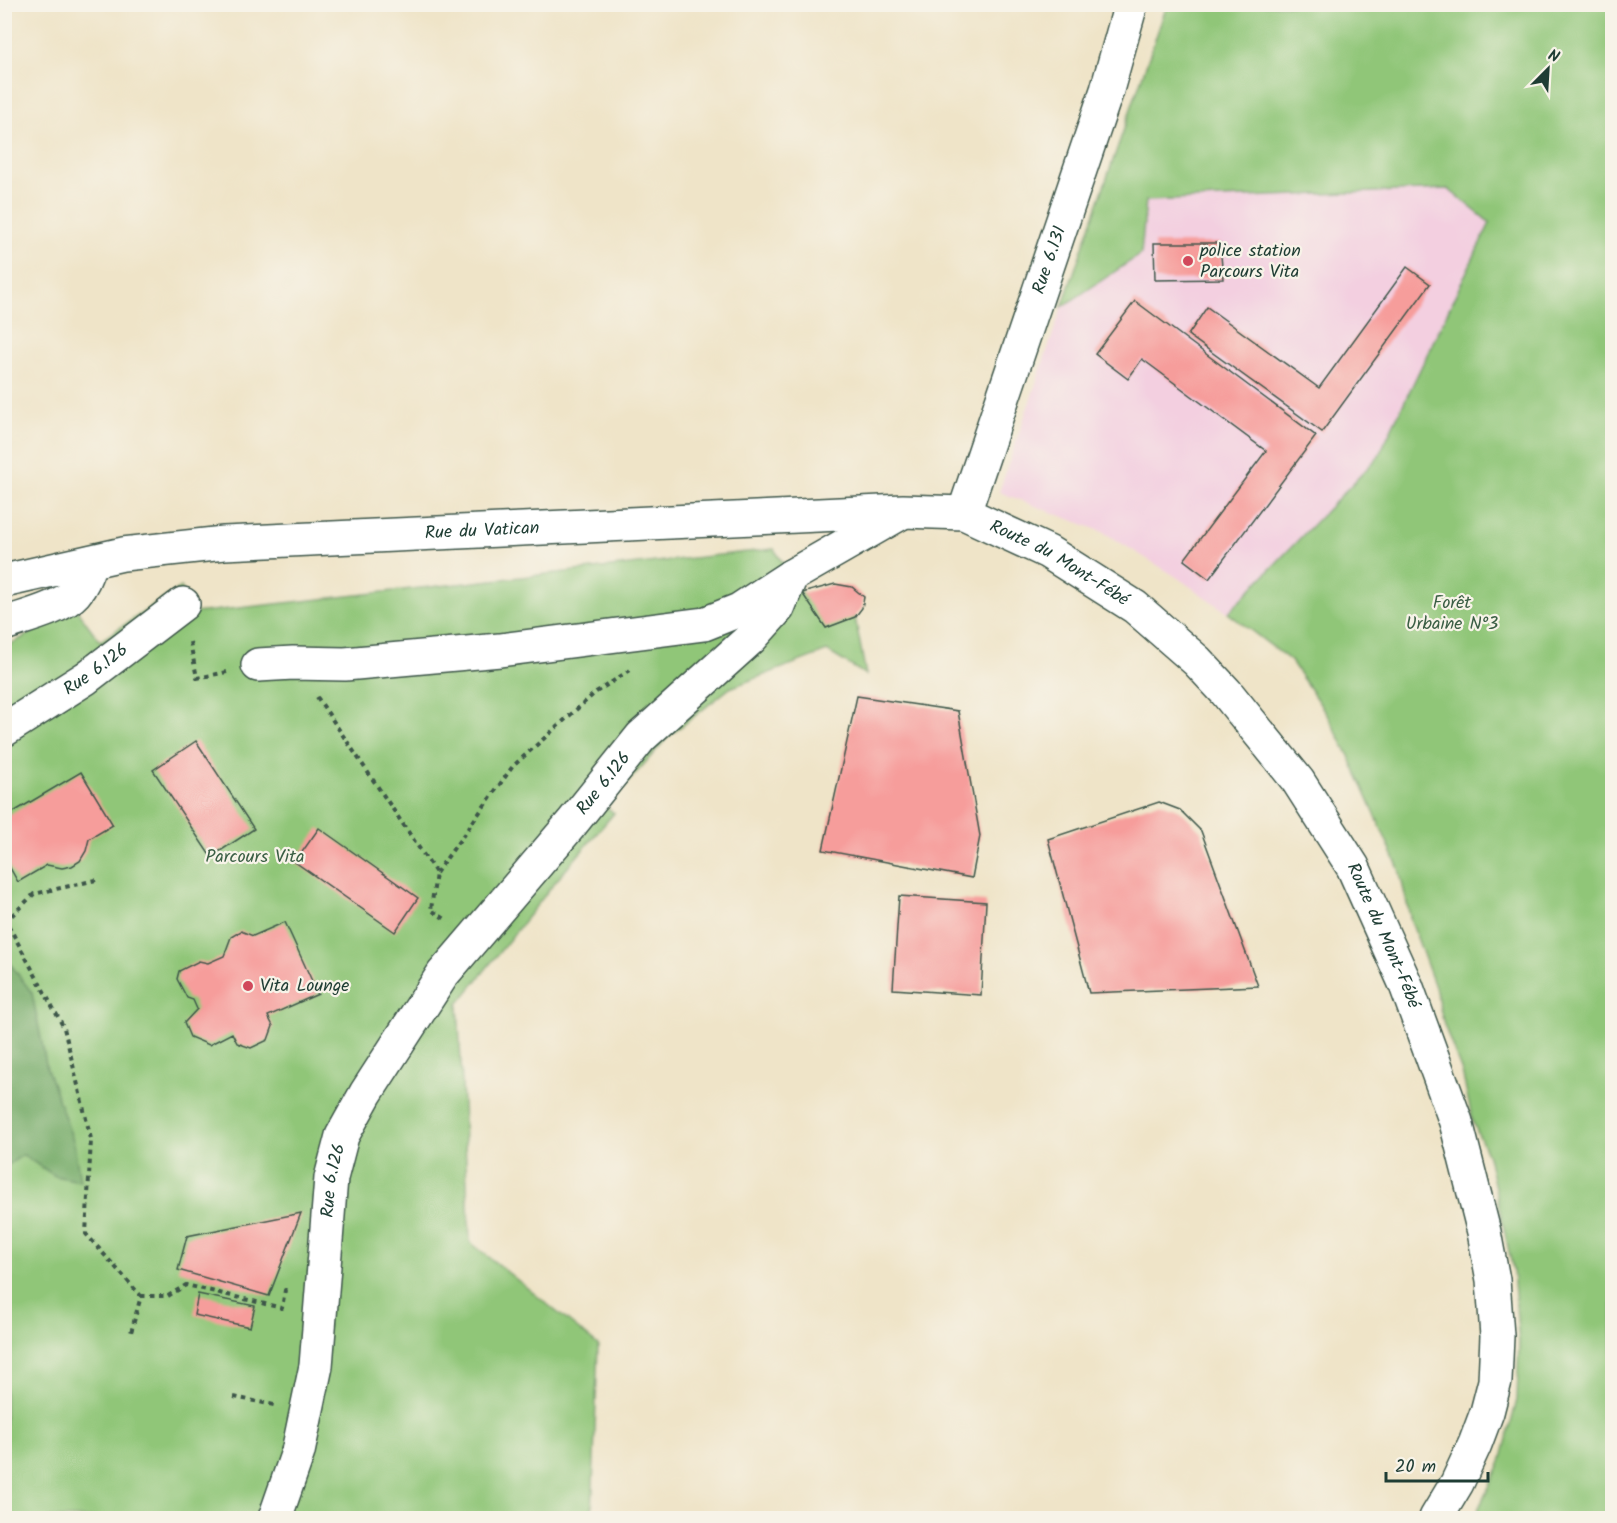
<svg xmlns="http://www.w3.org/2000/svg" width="1617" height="1523" font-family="Kalam,sans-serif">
<rect width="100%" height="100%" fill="#f7f3e8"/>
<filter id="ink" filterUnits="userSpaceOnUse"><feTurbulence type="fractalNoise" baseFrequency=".0167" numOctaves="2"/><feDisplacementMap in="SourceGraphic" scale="12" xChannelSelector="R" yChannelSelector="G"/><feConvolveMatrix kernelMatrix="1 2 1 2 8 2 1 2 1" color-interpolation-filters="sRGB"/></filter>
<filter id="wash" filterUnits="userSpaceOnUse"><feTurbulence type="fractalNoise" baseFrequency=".008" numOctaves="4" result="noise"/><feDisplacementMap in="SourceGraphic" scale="24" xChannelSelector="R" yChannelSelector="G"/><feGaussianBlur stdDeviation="1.35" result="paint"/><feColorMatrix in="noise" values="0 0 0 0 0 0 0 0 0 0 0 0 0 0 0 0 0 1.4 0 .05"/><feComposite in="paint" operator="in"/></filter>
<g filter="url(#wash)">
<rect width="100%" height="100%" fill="#efe4c8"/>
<polygon fill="#f3cfe0" points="1448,189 1491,223 1378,457 1228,613 1175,576 1103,532 999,492 1062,307 1141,254 1146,201"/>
<g fill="#90c678" stroke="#588256" stroke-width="1.5">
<polygon points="1167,5 1612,5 1612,1518 1474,1518 1501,1462 1517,1400 1519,1343 1513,1270 1488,1156 1473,1122 1462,1072 1444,1025 1435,987 1411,921 1399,869 1349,756 1326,713 1291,661 1228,613 1378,457 1490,223 1448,189 1146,201 1141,254 1062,307"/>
<polygon points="774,549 802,593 855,617 866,675 827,651 730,688 668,737 606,807 614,813 557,880 458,1004 470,1242 598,1345 592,1514 589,1518 5,1518 5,647 76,609 100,641 181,587 194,613"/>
</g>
<polygon fill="#74ab68" stroke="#4a744e" stroke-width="1.5" points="5,957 32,993 47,1069 74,1143 80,1181 55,1176 23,1155 8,1165 5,1175"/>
<g id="blocks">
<g fill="#f69d9b">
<polygon points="1154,243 1220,243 1223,279 1155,280"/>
<polygon points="1407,267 1430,284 1322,432 1188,335 1207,307 1319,388"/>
<polygon points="1135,301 1316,436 1209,579 1184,560 1266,451 1142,359 1128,379 1095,354"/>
<polygon points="835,584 852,587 864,597 862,608 855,617 826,628 802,593"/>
<polygon points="857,696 958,711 980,836 972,878 823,850"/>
<polygon points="196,741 254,829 211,857 153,770"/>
<polygon points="81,772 113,825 89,839 86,851 80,861 72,866 62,868 47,865 18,882 5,859 5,817"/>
<polygon points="1159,802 1180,810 1201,831 1258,986 1089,993 1048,839"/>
<polygon points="319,828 418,898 395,932 295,862"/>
<polygon points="899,896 986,902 981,995 893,989"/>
<polygon points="285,922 318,994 268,1016 273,1026 268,1040 251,1048 237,1043 232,1033 209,1045 190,1037 184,1023 197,1009 193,1000 187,998 177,979 179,971 199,961 208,963 224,956 231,937 241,931 253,936"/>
<polygon points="301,1213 269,1296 178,1270 187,1236"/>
<polygon points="198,1294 255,1306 250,1327 194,1315"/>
</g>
</g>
</g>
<g filter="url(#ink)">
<use href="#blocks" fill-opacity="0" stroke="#3e564a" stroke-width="1.5"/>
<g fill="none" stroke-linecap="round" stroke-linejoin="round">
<g stroke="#3e564a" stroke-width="36">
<g id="minor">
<path id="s1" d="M964,513L1107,90L1131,4"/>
<path id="s2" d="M4,581L123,554L224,543L903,511L964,513L1048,552L1135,607L1197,661L1226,692L1298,781L1353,867L1406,985L1456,1122L1484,1232L1493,1280L1497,1336L1495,1381L1487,1412L1475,1444L1457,1483L1436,1518"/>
<path d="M4,624C24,617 62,608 75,593C83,584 87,573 90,562"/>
<polyline points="258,665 293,663 345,664 500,650 704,624 739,610 791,576 899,514"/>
<path id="s3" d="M4,730L86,678L183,604"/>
<path id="s4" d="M275,1518L298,1452L316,1366L331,1178L342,1136L366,1093L443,974L572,823L641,737L751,638L778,608L791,576"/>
</g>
</g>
<g stroke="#3e564a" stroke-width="4" stroke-dasharray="4.5 4.5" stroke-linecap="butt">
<polyline points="190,642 197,678 227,672"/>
<polyline points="317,697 436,873 431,910 447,920"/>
<polyline points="436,873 513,766 596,692 632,669"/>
<polyline points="96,880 34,894 6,921 64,1028 91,1139 86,1234 141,1296 130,1336"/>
<polyline points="141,1296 168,1296 186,1285 282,1308 285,1290 290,1291"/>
<polyline points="234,1397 274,1405"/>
</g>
<use href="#minor" stroke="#fff" stroke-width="33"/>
</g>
</g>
<g fill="#d1495b" stroke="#f7f3e8" stroke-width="2">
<circle cx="1188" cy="261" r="6"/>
<circle cx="248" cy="986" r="6"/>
</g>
<g text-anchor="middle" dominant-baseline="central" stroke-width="4.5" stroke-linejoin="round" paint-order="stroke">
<g font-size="18" fill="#1f3d34" stroke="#f7f3e8" text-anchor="start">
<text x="1200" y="251">police station<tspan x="1200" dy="21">Parcours Vita</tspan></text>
<text x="260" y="986">Vita Lounge</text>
</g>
<g font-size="18" fill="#1f3d34" stroke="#f7f3e8">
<text stroke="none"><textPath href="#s1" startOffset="267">Rue 6.131</textPath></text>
<text stroke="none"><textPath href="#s2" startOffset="482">Rue du Vatican</textPath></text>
<text stroke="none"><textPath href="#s2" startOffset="1072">Route du Mont-Fébé</textPath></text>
<text stroke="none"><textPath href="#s3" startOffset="110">Rue 6.126</textPath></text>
<text stroke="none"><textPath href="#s4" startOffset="830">Rue 6.126</textPath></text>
<text stroke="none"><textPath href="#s2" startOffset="1576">Route du Mont-Fébé</textPath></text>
<text stroke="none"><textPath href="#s4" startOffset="344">Rue 6.126</textPath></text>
</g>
<g font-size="18" fill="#3b5f45" stroke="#f7f3e8">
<text x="1452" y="603">Forêt<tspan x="1452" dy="21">Urbaine N°3</tspan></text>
<text x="255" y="857">Parcours Vita</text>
</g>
</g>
<rect width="1617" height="1523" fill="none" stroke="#f7f3e8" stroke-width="24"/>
<g transform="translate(1548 69) rotate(24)" stroke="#f7f3e8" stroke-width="4.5" paint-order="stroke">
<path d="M0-4.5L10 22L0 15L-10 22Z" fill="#1f3d34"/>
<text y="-9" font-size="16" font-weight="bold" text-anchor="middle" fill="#1f3d34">N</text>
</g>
<path d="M1386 1472v9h102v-9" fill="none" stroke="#1f3d34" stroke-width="3"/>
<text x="1395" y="1472" font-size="18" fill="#1f3d34" stroke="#f7f3e8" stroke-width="4.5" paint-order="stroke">20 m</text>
</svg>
